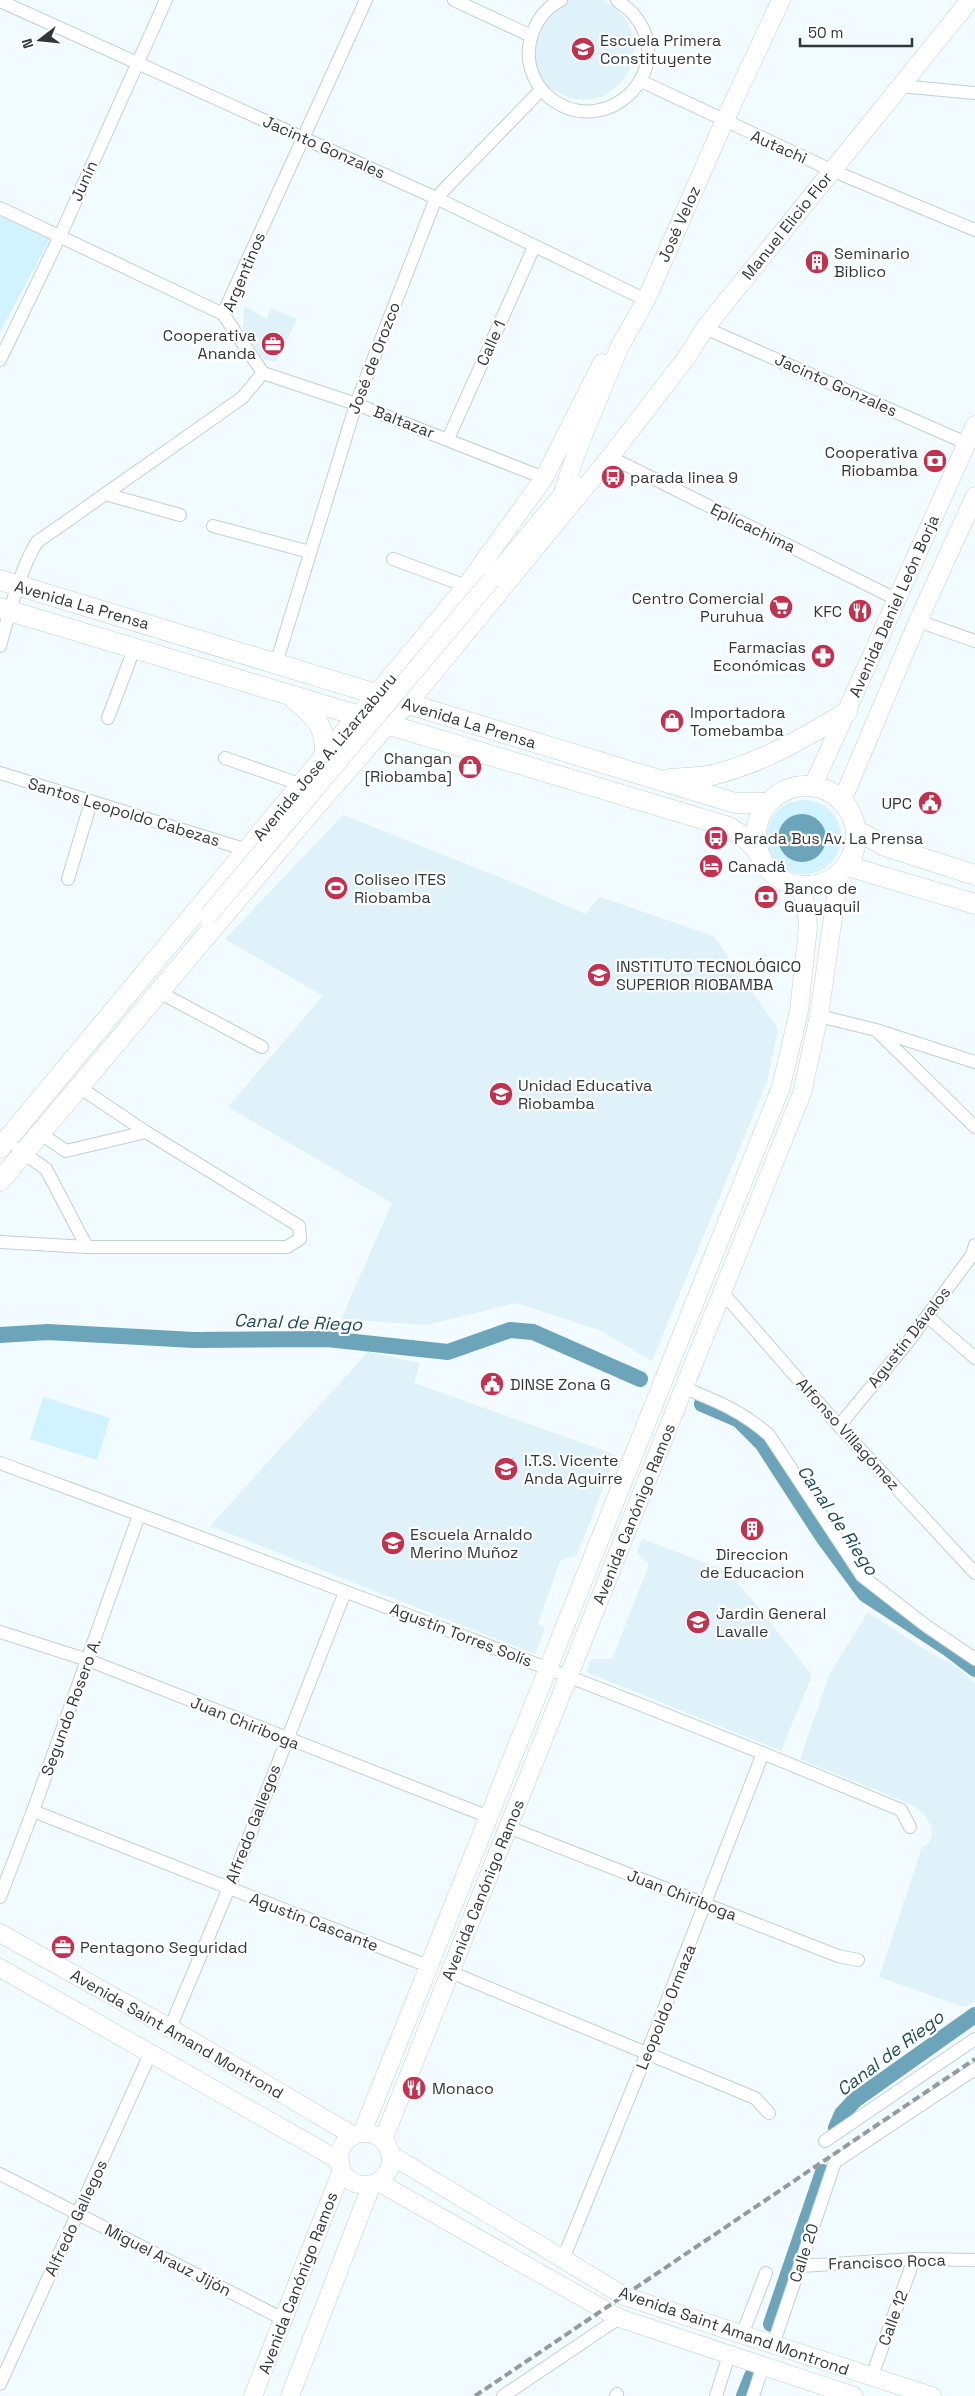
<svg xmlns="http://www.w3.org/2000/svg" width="975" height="2396" font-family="'Space Grotesk',sans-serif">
<rect width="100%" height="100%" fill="#f2fbff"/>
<g fill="#dff2fa">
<polygon points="562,0 602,0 614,6 626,20 633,36 634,54 629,71 618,86 604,96 586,100 569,98 548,87 535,68 531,45 553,5"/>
<polygon points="244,306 267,319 271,308 297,319 277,362 263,359 243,331"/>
<polygon points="343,815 522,886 585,914 600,897 714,936 778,1029 767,1082 652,1361 599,1330 516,1303 427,1325 341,1319 392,1203 228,1107 323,996 225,939"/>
<polygon points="368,1352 420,1363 414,1383 616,1455 577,1555 560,1561 538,1623 545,1629 535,1654 210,1526"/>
<polygon points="642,1539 722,1569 740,1585 812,1675 781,1751 586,1672 591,1659 612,1659 649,1565 637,1552"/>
<polygon points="868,1612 924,1649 958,1668 975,1683 975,2002 963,2007 879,1977 922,1847 929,1843 932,1835 931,1826 925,1816 915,1806 800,1759 830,1673"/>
</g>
<g fill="#d1f2ff">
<polygon points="0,216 50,239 0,332"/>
<circle cx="804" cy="837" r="37"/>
<polygon points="43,1397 110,1418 97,1460 30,1439"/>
</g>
<circle fill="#6ca4b9" cx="802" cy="838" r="24"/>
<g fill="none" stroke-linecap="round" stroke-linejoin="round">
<g stroke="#6ca4b9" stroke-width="16">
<polyline points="0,1335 48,1332 194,1340 327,1339 448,1352 510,1330 533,1332 640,1379"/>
<polyline points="702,1404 739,1420 762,1443 823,1537 865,1594 946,1647 975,1669"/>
<polyline points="836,2128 842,2114 855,2100 975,2015"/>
<polyline points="771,2324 823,2172"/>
<polyline points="744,2396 752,2376"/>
</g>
<g stroke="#c1d0d6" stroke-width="14">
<g id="street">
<polyline points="454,0 531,36"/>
<path d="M561,0C543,8 531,29 529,48C527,67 536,87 550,98C607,142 679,69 634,15C630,9 622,5 617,0"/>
<polyline points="0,1 436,198 646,300"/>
<polyline points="641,81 831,170 975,230"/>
<polyline points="899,86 975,93"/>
<polyline points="0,208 223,314"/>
<polyline points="223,314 366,0"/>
<polyline points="223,314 263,373"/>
<polyline points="705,328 966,443"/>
<polyline points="0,360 60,236 166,0"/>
<polyline points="263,373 356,404 544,478"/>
<polyline points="448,439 534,247"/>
<polyline points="610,457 896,599"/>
<polyline points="105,494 180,515"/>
<polyline points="213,526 310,552"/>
<polyline points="393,559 466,586"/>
<polyline points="918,621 975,641"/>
<path d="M0,646C9,614 20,569 37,542L242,398L263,373"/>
<polyline points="276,664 356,404 436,198 540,91"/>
<polyline points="108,718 134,649"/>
<polyline points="225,758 302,785"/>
<polyline points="0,773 247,850"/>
<polyline points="68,879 91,802"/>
<polyline points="159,992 262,1047"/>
<polyline points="819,1016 876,1030 975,1062"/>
<polyline points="878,1032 975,1127"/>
<polyline points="41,1134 66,1151 146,1132"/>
<polyline points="18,1149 46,1169 87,1247"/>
<polyline points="0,1242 87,1247 287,1247 300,1239 299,1226 146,1132 79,1087"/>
<polyline points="722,1292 839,1426 975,1573"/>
<polyline points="927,1316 975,1358"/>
<path d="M684,1388C717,1401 743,1412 769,1435L862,1576L925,1625L975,1659"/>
<polyline points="839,1426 908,1342 972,1255 975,1245"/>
<path d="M0,1463C302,1575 604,1686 901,1810L910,1827"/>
<polyline points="0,1632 88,1660 489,1817"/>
<polyline points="33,1811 428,1966"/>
<polyline points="508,1827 838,1956 858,1960"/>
<polyline points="0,1897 33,1811 139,1515"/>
<polyline points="450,1972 755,2098 769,2113"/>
<polyline points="170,2028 229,1888 345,1592"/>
<polyline points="825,2141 975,2039"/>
<polyline points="0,2174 283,2319"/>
<polyline points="563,2259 647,2053 763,1753"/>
<polyline points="800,2266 914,2259 975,2260"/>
<polyline points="742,2335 766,2273"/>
<polyline points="773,2345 835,2162 975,2069"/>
<polyline points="872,2376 914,2259"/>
<polyline points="0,2384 151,2052"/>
<polyline points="503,2396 619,2318"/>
<polyline points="616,2396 617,2394"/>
<polyline points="716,2396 729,2355"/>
<polyline points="753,2396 763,2366"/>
</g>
</g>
<g stroke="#c1d0d6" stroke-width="19">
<g id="secondary">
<polyline points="564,489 578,448 620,346 646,300 724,122 781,0"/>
<polyline points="491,580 573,482"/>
<polyline points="358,716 466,586 544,478 602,363"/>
<polyline points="388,723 407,705 610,457 686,358 705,328 970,0"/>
<polyline points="813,786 975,425"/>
<polyline points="842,801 918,621 975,496"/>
<polyline points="0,1933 170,2028 354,2136"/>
<polyline points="0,1968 340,2161"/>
<polyline points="362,2133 781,1087 799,1011 808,927 806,905 800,886"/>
<circle cx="365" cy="2159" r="26"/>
<polyline points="383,2140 802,1093 819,1016 839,875"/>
<polyline points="391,2155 624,2296 932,2396"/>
<polyline points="378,2182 619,2318 854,2396"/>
<polyline points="253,2396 342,2170"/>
<polyline points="290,2396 372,2184"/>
</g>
</g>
<g stroke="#c1d0d6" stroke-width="21">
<g id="primary">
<polyline points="0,580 735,803 768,803"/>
<polyline points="0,608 729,827 744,837 758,851"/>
<path d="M295,700C317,717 326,727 325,757"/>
<path d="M670,779C683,778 698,778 712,775C762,763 804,738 847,712"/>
<circle cx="806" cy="836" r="50"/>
<polyline points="856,830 885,846 975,875"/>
<polyline points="847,866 975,904"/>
<polyline points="0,1148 358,716"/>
<polyline points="0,1181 308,815 388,723"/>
</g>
</g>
<use href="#street" stroke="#fff" stroke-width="12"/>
<use href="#secondary" stroke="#fff" stroke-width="18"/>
<use href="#primary" stroke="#fff" stroke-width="20"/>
<polyline stroke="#949b9e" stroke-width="4" stroke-dasharray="8 4" stroke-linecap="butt" points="475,2396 975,2059"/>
<g stroke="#c1d0d6" stroke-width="19" stroke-linecap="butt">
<polyline id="secondary-bridge" points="208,916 491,580"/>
</g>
<use href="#secondary-bridge" stroke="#fff" stroke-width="18"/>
</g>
<defs>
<g id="school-disc" transform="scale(1.25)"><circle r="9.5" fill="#c2324f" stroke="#fff"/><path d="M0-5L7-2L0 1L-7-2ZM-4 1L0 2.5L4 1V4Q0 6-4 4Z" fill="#fff"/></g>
<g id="building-disc" transform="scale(1.25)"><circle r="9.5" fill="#c2324f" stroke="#fff"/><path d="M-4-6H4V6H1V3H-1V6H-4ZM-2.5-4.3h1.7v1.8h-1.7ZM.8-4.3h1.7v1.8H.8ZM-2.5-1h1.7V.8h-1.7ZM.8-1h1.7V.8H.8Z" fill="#fff"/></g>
<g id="office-disc" transform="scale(1.25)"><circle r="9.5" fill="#c2324f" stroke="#fff"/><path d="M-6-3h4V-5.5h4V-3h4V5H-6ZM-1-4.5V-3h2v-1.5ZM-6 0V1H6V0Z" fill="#fff"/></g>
<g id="bank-disc" transform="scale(1.25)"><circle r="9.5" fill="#c2324f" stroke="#fff"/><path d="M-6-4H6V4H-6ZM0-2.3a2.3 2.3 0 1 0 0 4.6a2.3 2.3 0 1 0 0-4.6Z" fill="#fff"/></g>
<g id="bus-disc" transform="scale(1.25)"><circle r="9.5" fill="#c2324f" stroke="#fff"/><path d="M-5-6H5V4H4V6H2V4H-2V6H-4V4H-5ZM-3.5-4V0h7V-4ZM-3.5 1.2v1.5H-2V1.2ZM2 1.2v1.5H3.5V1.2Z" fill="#fff"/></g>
<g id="supermarket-disc" transform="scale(1.25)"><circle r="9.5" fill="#c2324f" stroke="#fff"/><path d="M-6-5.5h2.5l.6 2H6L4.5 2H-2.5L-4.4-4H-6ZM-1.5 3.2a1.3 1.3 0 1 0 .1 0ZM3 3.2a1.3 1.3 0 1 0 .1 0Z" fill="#fff"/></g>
<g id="restaurant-disc" transform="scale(1.25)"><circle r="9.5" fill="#c2324f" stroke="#fff"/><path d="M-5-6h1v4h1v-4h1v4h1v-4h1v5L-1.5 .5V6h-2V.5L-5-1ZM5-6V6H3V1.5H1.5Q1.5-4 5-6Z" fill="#fff"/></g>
<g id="pharmacy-disc" transform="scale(1.25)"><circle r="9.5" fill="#c2324f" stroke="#fff"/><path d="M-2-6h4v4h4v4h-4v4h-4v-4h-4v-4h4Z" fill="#fff"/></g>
<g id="shop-disc" transform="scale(1.25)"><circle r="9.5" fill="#c2324f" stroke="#fff"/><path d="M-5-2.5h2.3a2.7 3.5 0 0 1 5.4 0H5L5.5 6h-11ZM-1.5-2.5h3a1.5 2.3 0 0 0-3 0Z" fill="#fff"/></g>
<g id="civic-disc" transform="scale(1.25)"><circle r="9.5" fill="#c2324f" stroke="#fff"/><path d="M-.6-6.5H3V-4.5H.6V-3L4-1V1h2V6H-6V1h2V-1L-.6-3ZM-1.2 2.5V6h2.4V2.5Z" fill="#fff"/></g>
<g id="hotel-disc" transform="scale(1.25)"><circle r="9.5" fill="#c2324f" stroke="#fff"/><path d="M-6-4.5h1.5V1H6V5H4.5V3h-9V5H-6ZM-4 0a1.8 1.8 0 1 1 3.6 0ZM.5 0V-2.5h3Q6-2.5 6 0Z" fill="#fff"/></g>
<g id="stadium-disc" transform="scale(1.25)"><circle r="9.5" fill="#c2324f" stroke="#fff"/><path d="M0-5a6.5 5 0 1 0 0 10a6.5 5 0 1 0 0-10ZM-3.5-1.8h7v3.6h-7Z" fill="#fff"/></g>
</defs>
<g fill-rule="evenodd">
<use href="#school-disc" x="583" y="49"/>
<use href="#building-disc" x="817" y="262"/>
<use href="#office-disc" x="273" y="344"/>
<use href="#bank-disc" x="935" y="461"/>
<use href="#bus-disc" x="613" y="477"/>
<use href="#supermarket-disc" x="781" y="607"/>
<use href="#restaurant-disc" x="860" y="611"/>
<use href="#pharmacy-disc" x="823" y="656"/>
<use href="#shop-disc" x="672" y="721"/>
<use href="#shop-disc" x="470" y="767"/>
<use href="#civic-disc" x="930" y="803"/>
<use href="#bus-disc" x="716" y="838"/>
<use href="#hotel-disc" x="711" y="866"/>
<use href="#stadium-disc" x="336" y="888"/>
<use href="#bank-disc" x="766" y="897"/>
<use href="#school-disc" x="599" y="975"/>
<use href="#school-disc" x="501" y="1094"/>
<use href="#civic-disc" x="492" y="1384"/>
<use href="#school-disc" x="506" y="1469"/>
<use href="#building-disc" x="752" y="1529"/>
<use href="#school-disc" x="393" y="1543"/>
<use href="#school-disc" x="698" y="1622"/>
<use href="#office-disc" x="63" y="1947"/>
<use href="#restaurant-disc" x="414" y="2088"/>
</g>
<g text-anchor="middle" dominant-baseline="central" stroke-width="4.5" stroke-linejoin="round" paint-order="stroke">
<g font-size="16" fill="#313739" stroke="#fff" text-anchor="start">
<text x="600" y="40">Escuela Primera<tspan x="600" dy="18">Constituyente</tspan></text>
<text x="834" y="253">Seminario<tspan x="834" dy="18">Biblico</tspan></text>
<text x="256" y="335" text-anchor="end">Cooperativa<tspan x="256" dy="18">Ananda</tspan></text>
<text x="918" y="452" text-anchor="end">Cooperativa<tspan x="918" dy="18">Riobamba</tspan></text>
<text x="630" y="477">parada linea 9</text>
<text x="764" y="598" text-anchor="end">Centro Comercial<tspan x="764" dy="18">Puruhua</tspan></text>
<text x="842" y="611" text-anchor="end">KFC</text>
<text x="806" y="647" text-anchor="end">Farmacias<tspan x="806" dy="18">Económicas</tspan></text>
<text x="690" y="712">Importadora<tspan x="690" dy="18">Tomebamba</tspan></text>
<text x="452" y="758" text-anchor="end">Changan<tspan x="452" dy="18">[Riobamba]</tspan></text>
<text x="912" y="803" text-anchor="end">UPC</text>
<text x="734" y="838">Parada Bus Av. La Prensa</text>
<text x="728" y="866">Canadá</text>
<text x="354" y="879">Coliseo ITES<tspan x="354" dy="18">Riobamba</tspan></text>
<text x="784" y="888">Banco de<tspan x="784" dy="18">Guayaquil</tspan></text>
<text x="616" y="966">INSTITUTO TECNOLÓGICO<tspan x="616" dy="18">SUPERIOR RIOBAMBA</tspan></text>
<text x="518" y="1085">Unidad Educativa<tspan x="518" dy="18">Riobamba</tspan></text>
<text x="510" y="1384">DINSE Zona G</text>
<text x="524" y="1460">I.T.S. Vicente<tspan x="524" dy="18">Anda Aguirre</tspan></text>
<text x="410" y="1534">Escuela Arnaldo<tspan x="410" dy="18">Merino Muñoz</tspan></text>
<text x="752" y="1554" text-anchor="middle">Direccion<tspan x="752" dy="18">de Educacion</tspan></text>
<text x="716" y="1613">Jardin General<tspan x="716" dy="18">Lavalle</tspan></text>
<text x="80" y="1947">Pentagono Seguridad</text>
<text x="432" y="2088">Monaco</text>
</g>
<g font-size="16" fill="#313739" stroke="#fff">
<text transform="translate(324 147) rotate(24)">Jacinto Gonzales</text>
<text transform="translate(779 147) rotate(24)">Autachi</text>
<text transform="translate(84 181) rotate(-66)">Junín</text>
<text transform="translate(679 224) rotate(-66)">José Veloz</text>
<text transform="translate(787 226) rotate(-51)">Manuel Elicio Flor</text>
<text transform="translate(244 272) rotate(-67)">Argentinos</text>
<text transform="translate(491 343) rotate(-66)">Calle 1</text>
<text transform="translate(374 358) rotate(-69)">José de Orozco</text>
<text transform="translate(836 385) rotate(24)">Jacinto Gonzales</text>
<text transform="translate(404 422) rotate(21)">Baltazar</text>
<text transform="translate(753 528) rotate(26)">Eplicachima</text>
<text transform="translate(82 605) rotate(16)">Avenida La Prensa</text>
<text transform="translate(894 606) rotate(-66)">Avenida Daniel León Borja</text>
<text transform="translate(469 723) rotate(17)">Avenida La Prensa</text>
<text transform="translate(325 757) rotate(-50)">Avenida Jose A. Lizarzaburu</text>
<text transform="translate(124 812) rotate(17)">Santos Leopoldo Cabezas</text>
<text transform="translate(909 1337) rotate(-52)">Agustín Dávalos</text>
<text transform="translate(848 1434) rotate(48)">Alfonso Villagómez</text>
<text transform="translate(634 1514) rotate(-68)">Avenida Canónigo Ramos</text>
<text transform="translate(461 1635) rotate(21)">Agustín Torres Solís</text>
<text transform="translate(71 1707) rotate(-70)">Segundo Rosero A.</text>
<text transform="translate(245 1723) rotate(22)">Juan Chiriboga</text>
<text transform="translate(253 1824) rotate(-69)">Alfredo Gallegos</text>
<text transform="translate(483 1890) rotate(-68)">Avenida Canónigo Ramos</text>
<text transform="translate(682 1895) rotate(21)">Juan Chiriboga</text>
<text transform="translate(314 1922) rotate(21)">Agustín Cascante</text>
<text transform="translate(666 2007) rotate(-68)">Leopoldo Ormaza</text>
<text transform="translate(177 2034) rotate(30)">Avenida Saint Amand Montrond</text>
<text transform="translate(76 2218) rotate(-65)">Alfredo Gallegos</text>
<text transform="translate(804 2253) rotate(-72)">Calle 20</text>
<text transform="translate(168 2260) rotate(27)">Miguel Arauz Jijón</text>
<text transform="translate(887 2262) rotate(-2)">Francisco Roca</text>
<text transform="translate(298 2283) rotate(-69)">Avenida Canónigo Ramos</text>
<text transform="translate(893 2318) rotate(-70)">Calle 12</text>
<text transform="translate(734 2331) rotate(19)">Avenida Saint Amand Montrond</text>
</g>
<g font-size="18" font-style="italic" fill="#1c4c5d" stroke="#fff">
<text transform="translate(298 1322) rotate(2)">Canal de Riego</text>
<text transform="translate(838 1520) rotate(56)">Canal de Riego</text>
<text transform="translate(890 2053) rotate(-37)">Canal de Riego</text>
</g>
</g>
<g transform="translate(40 40) rotate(254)" stroke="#ffffff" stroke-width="4" paint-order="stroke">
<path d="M0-4L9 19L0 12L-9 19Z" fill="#313739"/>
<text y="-8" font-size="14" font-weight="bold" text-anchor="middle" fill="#313739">N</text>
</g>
<path d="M800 38v8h112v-8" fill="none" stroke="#313739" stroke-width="2.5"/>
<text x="808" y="38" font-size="15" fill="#313739" stroke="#ffffff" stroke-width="4" paint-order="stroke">50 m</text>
</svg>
